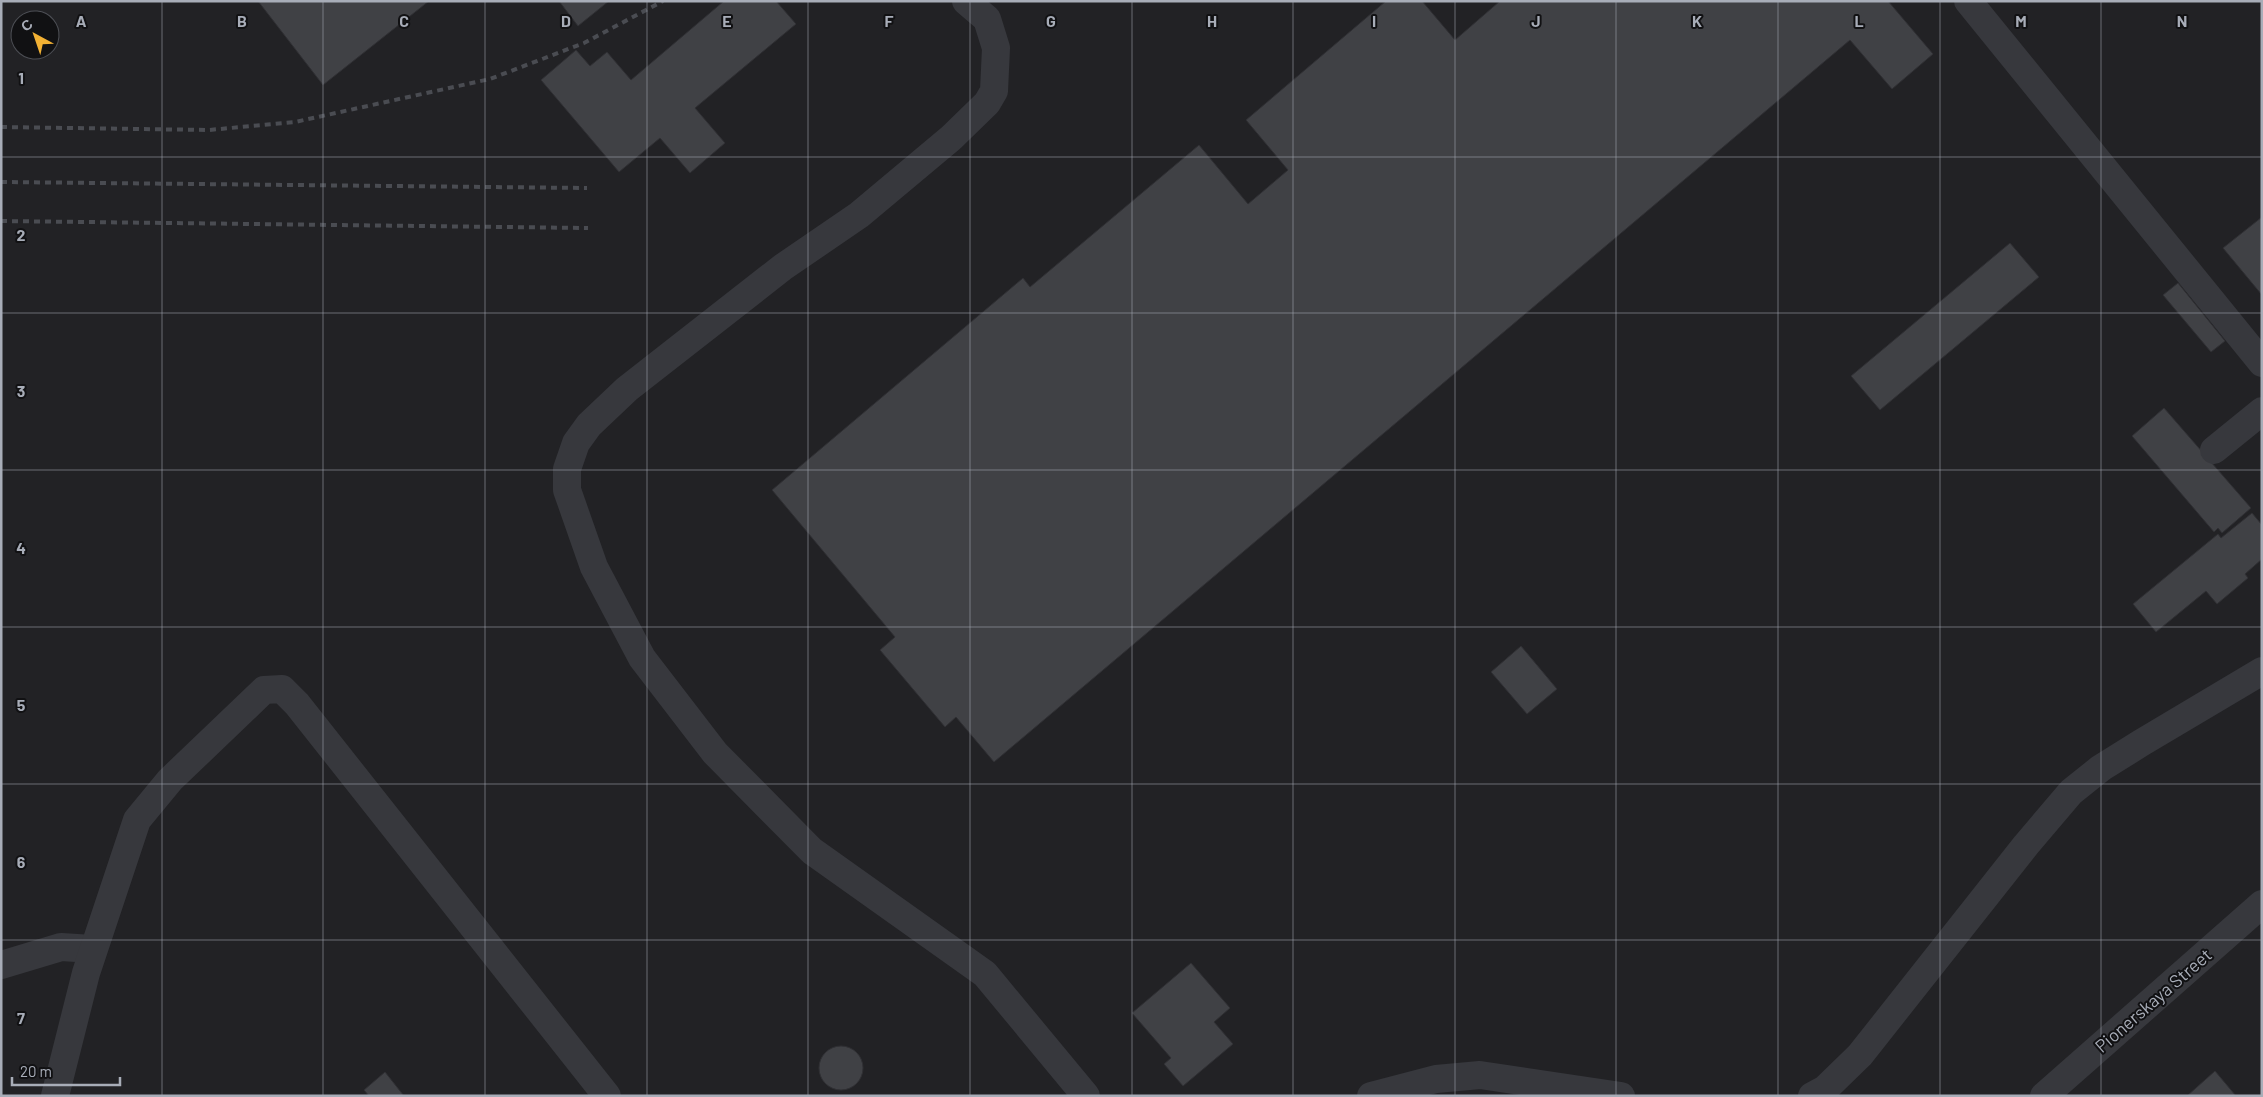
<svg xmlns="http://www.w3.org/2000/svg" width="2263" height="1097" font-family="Barlow,sans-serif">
<rect width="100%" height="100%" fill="#161618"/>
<path fill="#222225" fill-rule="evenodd" d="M1,1H2262V1096H1ZM20,20H50V50H20Z"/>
<g fill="#404145" stroke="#303034">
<polygon points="258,1 429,1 323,85"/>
<polygon points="559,1 609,1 578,26"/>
<polygon points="724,1 776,1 796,24 695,108 725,143 690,173 660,138 619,172 541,80 576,50 590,66 607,52 631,80"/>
<polygon points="1386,1 1422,1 1455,40 1500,1 1888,1 1933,54 1892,89 1850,40 994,762 956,717 945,727 880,650 895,637 772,490 1023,278 1030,287 1199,145 1248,204 1288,170 1246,120"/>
<polygon points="2262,217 2262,295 2223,248"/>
<polygon points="2010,243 2039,277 1880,410 1851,376"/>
<polygon points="2178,283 2225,341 2211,352 2163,295"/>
<polygon points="2164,408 2251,508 2222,533 2218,528 2214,532 2132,436"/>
<polygon points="2252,513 2262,525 2262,559 2245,574 2248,578 2217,604 2206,591 2156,632 2133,604 2218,534 2221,538"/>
<polygon points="1521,646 1557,689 1527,714 1491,672"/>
<polygon points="1191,963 1230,1008 1214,1022 1233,1044 1183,1086 1164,1064 1171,1058 1132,1013"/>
<circle cx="841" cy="1068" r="22"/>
<polygon points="2215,1071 2236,1096 2187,1096"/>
<polygon points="385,1072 404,1096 369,1096 364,1090"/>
</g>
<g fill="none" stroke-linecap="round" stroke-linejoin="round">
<g stroke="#37383d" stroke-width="28">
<polyline points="966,1 987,19 996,48 994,91 987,103 951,138 859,215 783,267 627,389 589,425 576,443 567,469 567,490 594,567 642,658 715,753 812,851 985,974 1086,1096"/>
<polyline points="1968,1 2262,363"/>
<polyline points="2214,450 2262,411"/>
<polyline points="1,965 61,947 93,949"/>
<polyline points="55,1096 86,973 137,820 170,780 264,690 282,689 297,704 607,1096"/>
<polyline points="1371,1096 1436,1079 1480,1075 1621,1096"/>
<polyline points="1812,1096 1825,1089 1860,1055 2026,845 2071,792 2101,768 2141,743 2262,671"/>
<polyline points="2044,1096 2262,904"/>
</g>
<g stroke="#4a4c52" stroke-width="4" stroke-dasharray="6 5" stroke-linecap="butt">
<polyline points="1,127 209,130 295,122 490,79 584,43 663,1"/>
<polyline points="1,182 587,188"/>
<polyline points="1,221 588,228"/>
</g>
</g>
<path fill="none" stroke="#a8adb8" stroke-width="1" stroke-opacity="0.55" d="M162,1V1096M323,1V1096M485,1V1096M647,1V1096M808,1V1096M970,1V1096M1132,1V1096M1293,1V1096M1455,1V1096M1616,1V1096M1778,1V1096M1940,1V1096M2101,1V1096M1,157H2262M1,313H2262M1,470H2262M1,627H2262M1,784H2262M1,940H2262"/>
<g text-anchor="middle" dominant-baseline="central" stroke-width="4" stroke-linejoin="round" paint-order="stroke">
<g font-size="18" fill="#a8adb8" stroke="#111113">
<text transform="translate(2153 1000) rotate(-41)">Pionerskaya Street</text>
</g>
</g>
<g font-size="16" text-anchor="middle" font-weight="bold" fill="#a8adb8" stroke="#111113" stroke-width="4" stroke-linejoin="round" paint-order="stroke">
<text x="81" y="27">A</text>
<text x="242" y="27">B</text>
<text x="404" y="27">C</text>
<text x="566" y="27">D</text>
<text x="727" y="27">E</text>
<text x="889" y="27">F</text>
<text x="1051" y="27">G</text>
<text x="1212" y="27">H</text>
<text x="1374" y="27">I</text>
<text x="1536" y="27">J</text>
<text x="1697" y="27">K</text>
<text x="1859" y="27">L</text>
<text x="2021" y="27">M</text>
<text x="2182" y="27">N</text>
<text x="21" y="84">1</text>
<text x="21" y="241">2</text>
<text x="21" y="397">3</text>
<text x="21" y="554">4</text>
<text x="21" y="711">5</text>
<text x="21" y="868">6</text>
<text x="21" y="1024">7</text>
</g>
<rect width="2263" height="1097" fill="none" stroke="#a8adb8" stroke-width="5"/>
<g transform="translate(35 35) rotate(320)"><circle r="24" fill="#111113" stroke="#4d4f55"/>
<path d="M0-4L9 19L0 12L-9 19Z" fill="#f2b134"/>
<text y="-8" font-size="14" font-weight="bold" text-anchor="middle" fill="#a8adb8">С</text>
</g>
<path d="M12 1077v8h108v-8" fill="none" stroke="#a8adb8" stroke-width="2.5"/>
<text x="20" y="1077" font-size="15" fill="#a8adb8" stroke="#111113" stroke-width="4" paint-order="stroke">20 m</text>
</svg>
